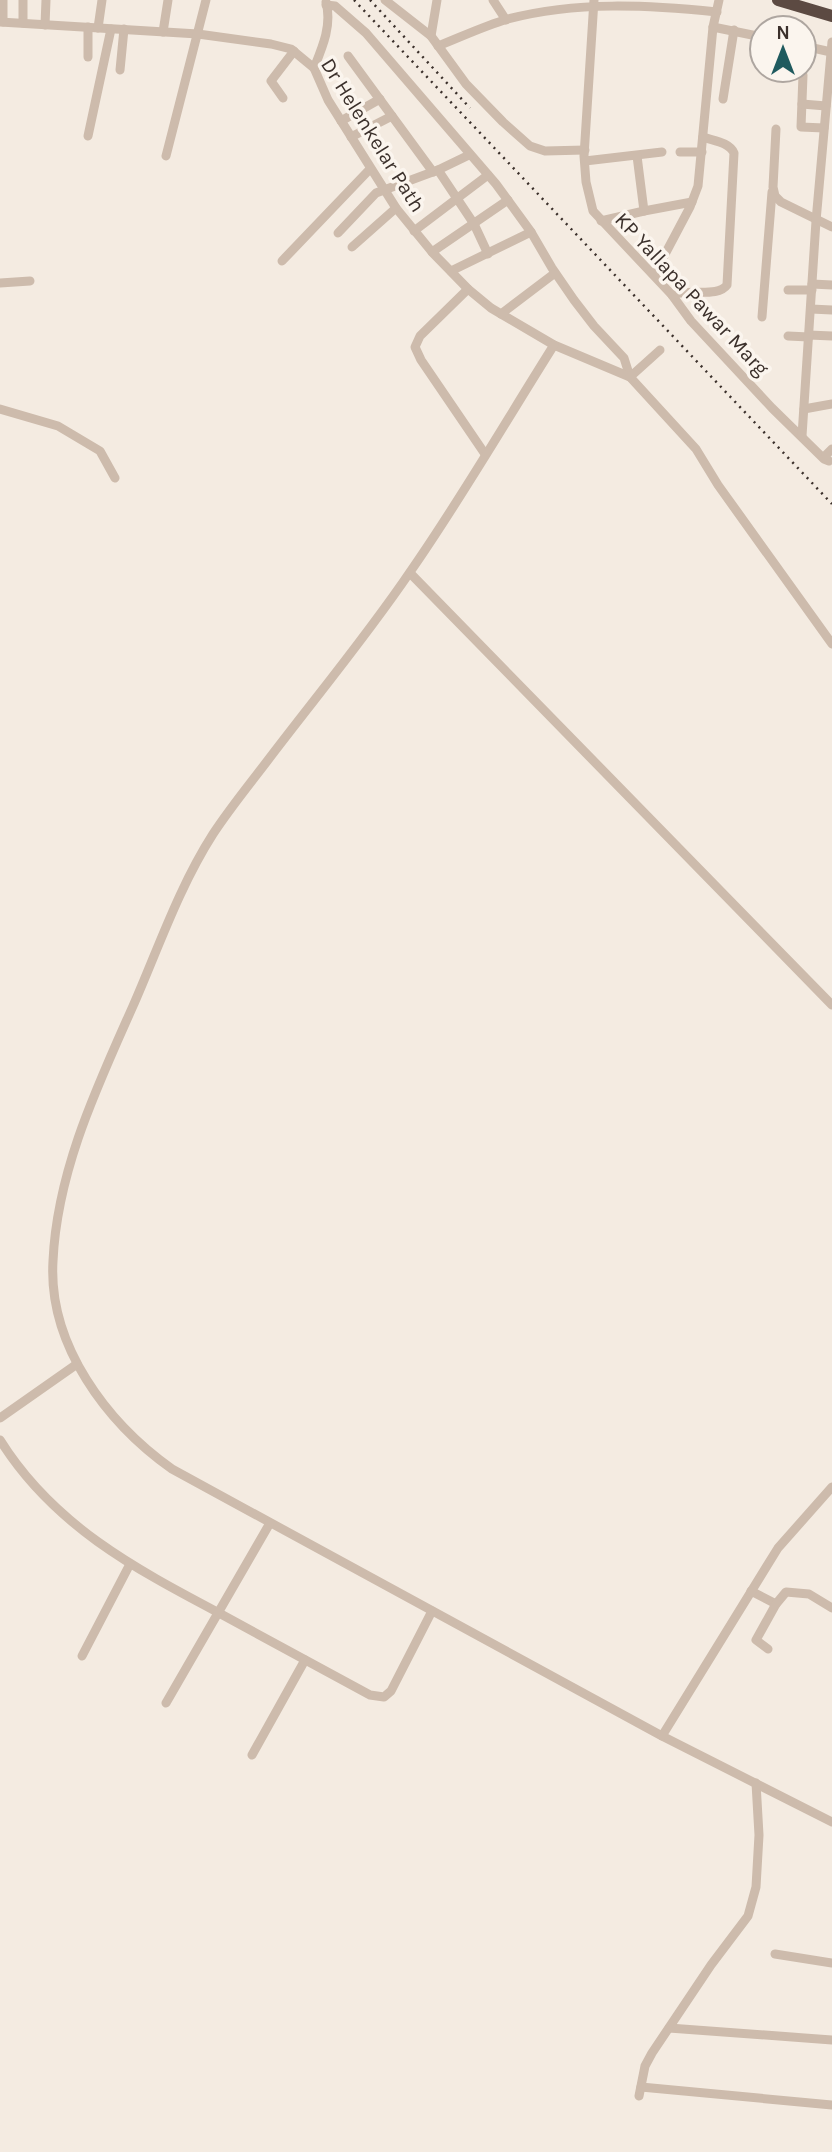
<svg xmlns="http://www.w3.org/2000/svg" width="832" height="2152" font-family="Karla,sans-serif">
<rect width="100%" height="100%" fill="#f4ebe1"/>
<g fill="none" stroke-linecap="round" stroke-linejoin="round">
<g stroke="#cdbbac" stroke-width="9">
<polyline points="23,0 23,23"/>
<polyline points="385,0 431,36 466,84 503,122 530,146 545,151 585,150"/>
<polyline points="493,0 506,20"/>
<polyline points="594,0 584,156 586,182 593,211 672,295 691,321 772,408 824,459 829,461"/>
<polyline points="326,5 335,6 366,33 496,184 531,232 552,268 574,300 594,326 624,358 630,377 696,449 718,485 832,644"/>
<polyline points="0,22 198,34 271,44 291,49 314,68 328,100 396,208 432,252 468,289 491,308 554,345 630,377"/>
<polyline points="3,22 3,0"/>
<polyline points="45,25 46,0"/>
<polyline points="713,27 762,37"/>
<polyline points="98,28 102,0"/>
<polyline points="163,32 168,0"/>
<polyline points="431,36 437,0"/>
<path d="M438,46C461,37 484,26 508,19C577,1 647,5 717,12"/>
<polyline points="804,46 831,52"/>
<polyline points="348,56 433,172"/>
<polyline points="88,57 88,27"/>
<path d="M314,68C323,46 332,25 326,2"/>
<polyline points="120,70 124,29"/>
<polyline points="803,75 801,127 824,128"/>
<polyline points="283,98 271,81 294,51"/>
<polyline points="723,99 734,30"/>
<polyline points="802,104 826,106"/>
<polyline points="341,121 380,99"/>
<polyline points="776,129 773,187 775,196 781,202 832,227"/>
<polyline points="88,136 111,29"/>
<polyline points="351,137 392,116"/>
<polyline points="680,152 702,152"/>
<polyline points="166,156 206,0"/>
<polyline points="585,161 662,152"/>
<polyline points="438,170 474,224 488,254"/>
<polyline points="644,211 692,202"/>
<polyline points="601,221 644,211 637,156"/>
<polyline points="414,231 488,175"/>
<polyline points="338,233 376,193 438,170 469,155"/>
<polyline points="352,247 396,208"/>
<polyline points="432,252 508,200"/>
<polyline points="282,261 370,169"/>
<polyline points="451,271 531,232"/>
<polyline points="654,275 690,207 698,186 713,27 719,0"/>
<polyline points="0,283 30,281"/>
<polyline points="812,284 832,285"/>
<polyline points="468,289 420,336 415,347 421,360 485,454"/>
<polyline points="788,290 812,290"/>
<path d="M672,295C689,288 718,298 727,285L734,153C729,142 714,141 703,137"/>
<polyline points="811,309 832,310"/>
<polyline points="501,314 555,273"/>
<polyline points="762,317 772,192"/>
<polyline points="809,335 832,336"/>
<polyline points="788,336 809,337"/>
<path d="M554,345C506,421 461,499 410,572C366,637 315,698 268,760C249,785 230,808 213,834C179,887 158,949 133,1006C97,1087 57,1171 53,1261C48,1345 107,1423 172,1469L662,1736L832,1822"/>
<polyline points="630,377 660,350"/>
<polyline points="0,409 58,426 100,451 115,478"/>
<polyline points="804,409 832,404"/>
<polyline points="802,436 816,221 832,42"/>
<polyline points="826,455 832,449"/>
<polyline points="410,573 832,1005"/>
<polyline points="0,1418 77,1364"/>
<path d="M0,1440C53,1525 134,1568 219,1613C270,1641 320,1668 370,1695L384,1697L391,1691L432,1611"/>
<polyline points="751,1591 776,1604"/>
<polyline points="768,1649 756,1640 776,1604 786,1592 809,1594 832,1608"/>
<polyline points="82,1656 130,1564"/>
<polyline points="166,1703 270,1523"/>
<polyline points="662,1736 778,1548 832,1487"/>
<polyline points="252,1755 305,1660"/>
<polyline points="775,1954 832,1963"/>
<polyline points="669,2028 832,2040"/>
<polyline points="641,2087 832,2105"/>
<polyline points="639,2096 645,2066 652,2053 711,1965 748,1916 756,1887 759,1835 756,1783"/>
</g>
<polyline stroke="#5c4a42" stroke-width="12" points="778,0 832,16"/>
<g stroke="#3b302b" stroke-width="2.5" stroke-dasharray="2 5" stroke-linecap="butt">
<polyline points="354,0 832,504"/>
<polyline points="370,0 470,108"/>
</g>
</g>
<g text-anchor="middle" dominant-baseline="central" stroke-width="7" stroke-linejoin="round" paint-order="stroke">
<g font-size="21" fill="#3b302b" stroke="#fbf5ee">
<text transform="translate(373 135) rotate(58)">Dr Helenkelar Path</text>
<text transform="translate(692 294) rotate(47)">KP Yallapa Pawar Marg</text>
</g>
</g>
<g transform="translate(783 49)"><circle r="33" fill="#fbf5ee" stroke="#aea6a0" stroke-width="2"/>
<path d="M0-5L12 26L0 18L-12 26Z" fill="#1f5a5e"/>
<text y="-10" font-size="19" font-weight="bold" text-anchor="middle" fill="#3b302b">N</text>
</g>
</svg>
